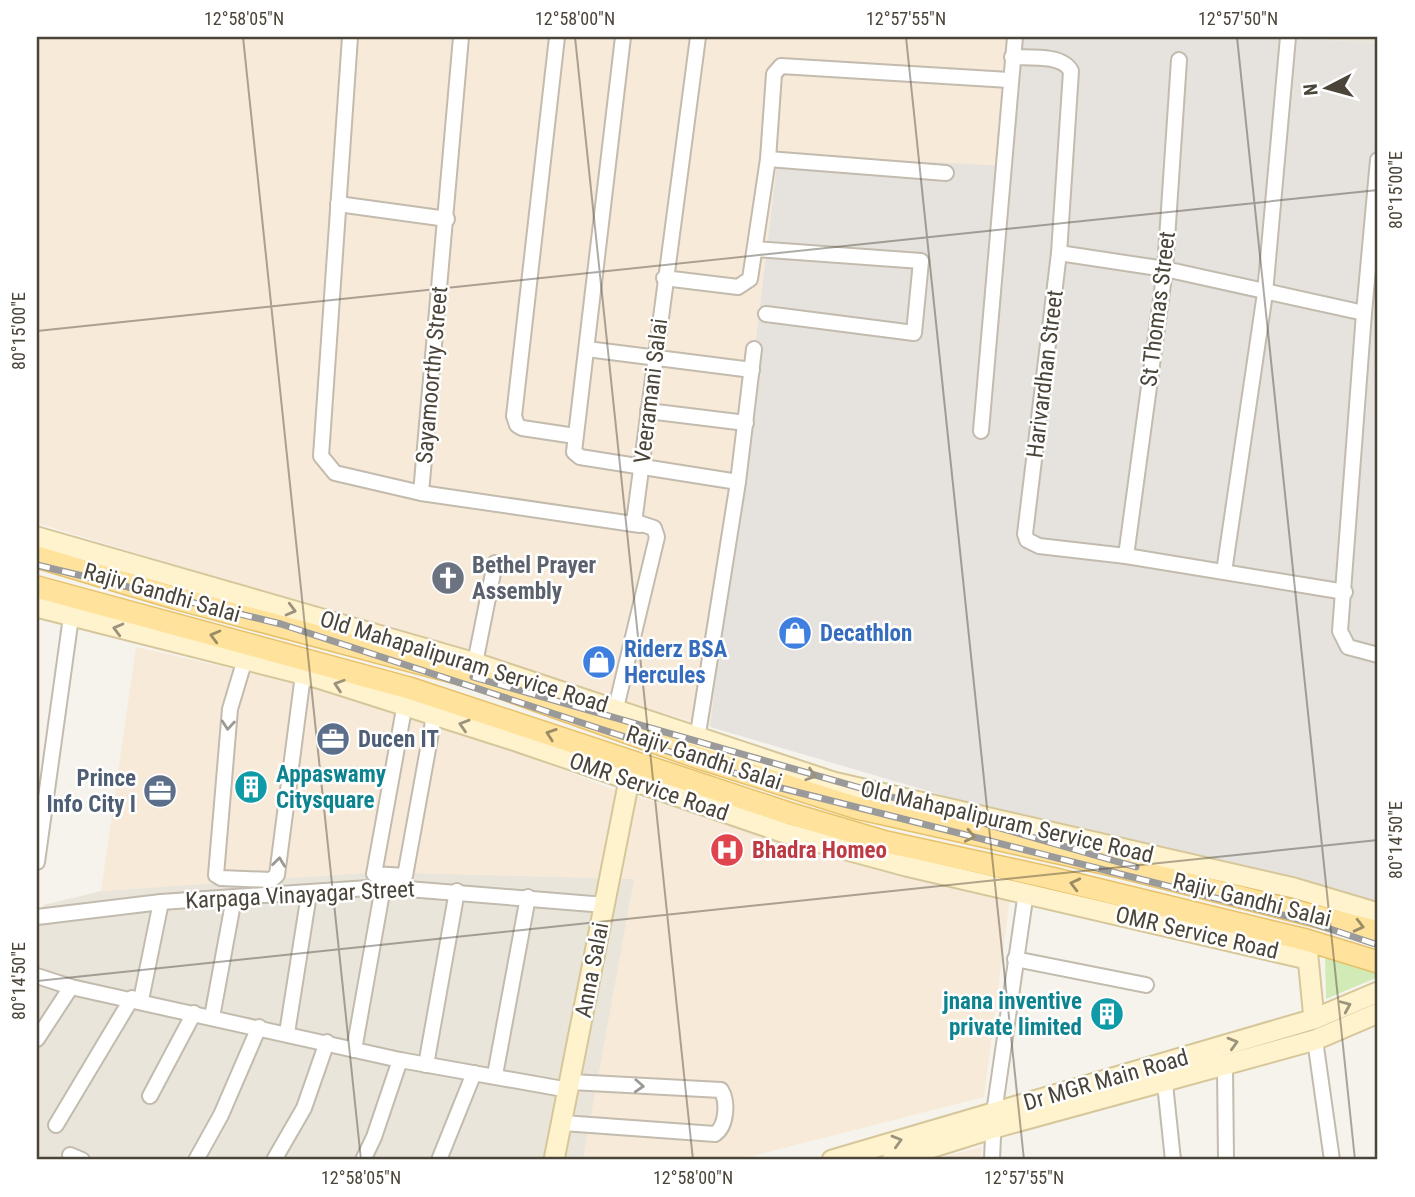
<svg xmlns="http://www.w3.org/2000/svg" width="1415" height="1197" font-family="'Roboto Condensed',sans-serif">
<rect width="100%" height="100%" fill="#f6f3ec"/>
<g fill="#eae5da">
<polygon points="1292,37 1378,37 1378,44"/>
<polygon points="376,872 635,879 583,1160 37,1160 37,913 44,905 101,891"/>
</g>
<g fill="#f7ead8">
<polygon points="37,37 1014,37 1006,167 778,154 710,727 37,523"/>
<polygon points="136,647 400,707 620,792 1010,898 984,1097 736,1160 583,1160 634,879 376,872 101,891"/>
<polygon points="982,1147 980,1160 930,1160"/>
</g>
<polygon fill="#e6e2dd" points="1014,37 1292,37 1378,44 1378,923 710,727 778,154 1006,166"/>
<polygon fill="#d2eab5" points="1325,954 1378,974 1378,977 1326,999"/>
<g fill="none" stroke-linecap="round" stroke-linejoin="round">
<g stroke="#c2bbae" stroke-width="18">
<g id="street">
<polyline points="350,37 321,456 335,473 421,493"/>
<polyline points="461,37 421,493 640,525"/>
<polyline points="557,37 514,416 517,425 522,428 575,436"/>
<polyline points="623,37 574,452 580,457 738,482"/>
<path d="M1012,57C1029,58 1062,54 1071,71L1059,253L1025,534L1027,540L1039,546L1126,556L1345,592"/>
<polyline points="768,159 946,173"/>
<polyline points="338,204 447,219"/>
<polyline points="755,249 921,261 914,333 766,314"/>
<polyline points="1059,253 1165,269 1364,313 1340,631 1348,647 1378,655"/>
<polyline points="664,278 738,287 750,279 768,159 774,74 781,66 1009,80"/>
<polyline points="1364,313 1378,160"/>
<polyline points="587,349 752,370"/>
<polyline points="648,411 746,423"/>
<polyline points="981,431 1015,37"/>
<polyline points="1126,556 1165,269 1179,60"/>
<polyline points="1224,572 1265,293 1288,37"/>
<polyline points="245,659 230,709 216,875 221,878 271,880 277,875 303,675"/>
<polyline points="475,663 495,563"/>
<polyline points="406,698 374,874 405,876 434,716"/>
<polyline points="614,716 657,537 654,528 636,522 635,515 698,37"/>
<polyline points="696,746 738,482 754,349"/>
<polyline points="37,862 71,617"/>
<polyline points="37,917 161,902 383,887 605,905"/>
<polyline points="1015,959 1146,985"/>
<polyline points="37,976 71,987 400,1060 569,1090"/>
<polyline points="141,1000 161,902"/>
<polyline points="212,1017 234,898"/>
<polyline points="287,1033 309,894"/>
<polyline points="37,1039 71,987"/>
<polyline points="1315,1040 1332,1160"/>
<polyline points="354,1050 383,887"/>
<polyline points="426,1065 457,891"/>
<polyline points="1225,1067 1226,1160"/>
<polyline points="495,1075 528,897"/>
<polyline points="1165,1084 1173,1160"/>
<polyline points="150,1096 194,1013"/>
<path d="M563,1123L715,1134C727,1126 728,1101 721,1090L571,1082"/>
<polyline points="56,1125 132,998"/>
<polyline points="70,1155 82,1160"/>
<polyline points="196,1160 221,1115 259,1027"/>
<polyline points="274,1160 304,1108 327,1042"/>
<polyline points="363,1160 374,1137 400,1060"/>
<polyline points="439,1160 474,1073"/>
<polyline points="992,1160 994,1113 1026,892"/>
</g>
</g>
<g stroke="#d6c79b" stroke-width="23">
<g id="secondary">
<polyline points="37,537 475,663 833,782 1294,888 1378,913"/>
<polyline points="37,607 318,678 513,740 788,834 906,866 1307,959"/>
<polyline points="1307,947 1314,1019"/>
<polyline points="554,1160 631,770"/>
<polyline points="832,1160 1314,1019 1378,992"/>
<polyline points="892,1160 994,1128 1315,1040 1378,1013"/>
</g>
</g>
<g stroke="#e6c16a" stroke-width="24">
<g id="primary">
<polyline points="37,557 178,599 471,677 693,756 857,808 1121,867 1378,932"/>
<polyline points="37,587 409,688 788,813 886,842 1051,878 1306,940 1378,962"/>
</g>
</g>
<use href="#street" stroke="#fff" stroke-width="14"/>
<use href="#secondary" stroke="#fff3cd" stroke-width="19"/>
<use href="#primary" stroke="#ffe39c" stroke-width="21"/>
<g stroke="#9a9a9a" stroke-width="7">
<g id="rail">
<polyline points="37,565 281,624 777,787 1306,921 1378,945"/>
<polyline points="473,677 1136,867"/>
</g>
</g>
<use href="#rail" stroke="#fff" stroke-width="4.5" stroke-dasharray="13" stroke-linecap="butt"/>
</g>
<defs><path id="oneway-chevron" d="M-2-3.5L2.5 0L-2 3.5" fill="none" stroke-width="1.6" stroke-linecap="round" stroke-linejoin="round" transform="scale(1.75)"/></defs>
<g stroke="#9c937c">
<use href="#oneway-chevron" transform="translate(291 610) rotate(15)"/>
<use href="#oneway-chevron" transform="translate(118 629) rotate(-165)"/>
<use href="#oneway-chevron" transform="translate(339 685) rotate(-162)"/>
<use href="#oneway-chevron" transform="translate(464 725) rotate(-163)"/>
<use href="#oneway-chevron" transform="translate(811 775) rotate(18)"/>
<use href="#oneway-chevron" transform="translate(1346 1006) rotate(-23)"/>
<use href="#oneway-chevron" transform="translate(1233 1043) rotate(-16)"/>
<use href="#oneway-chevron" transform="translate(897 1141) rotate(-16)"/>
</g>
<g stroke="#9c8c66">
<use href="#oneway-chevron" transform="translate(215 636) rotate(-165)"/>
<use href="#oneway-chevron" transform="translate(551 734) rotate(-161)"/>
<use href="#oneway-chevron" transform="translate(970 836) rotate(13)"/>
<use href="#oneway-chevron" transform="translate(1075 884) rotate(-166)"/>
<use href="#oneway-chevron" transform="translate(1359 926) rotate(14)"/>
</g>
<g stroke="#9c9892">
<use href="#oneway-chevron" transform="translate(228 725) rotate(95)"/>
<use href="#oneway-chevron" transform="translate(279 862) rotate(-83)"/>
<use href="#oneway-chevron" transform="translate(639 1086) rotate(3)"/>
</g>
<path fill="none" stroke="#4b4439" stroke-width="2" stroke-opacity="0.45" d="M243,37L361,1160M575,37L693,1160M906,37L1024,1160M1237,37L1355,1160M37,331L1378,190M37,981L1378,840"/>
<defs>
<g id="church-disc" transform="scale(1.75)"><circle r="9.5" fill="#6b7280" stroke="#fff"/><path d="M-1.2-6h2.4v3.5h3.3v2.4h-3.3V6h-2.4V-.1h-3.3v-2.4h3.3Z" fill="#fff"/></g>
<g id="shop-disc" transform="scale(1.75)"><circle r="9.5" fill="#3f7fe0" stroke="#fff"/><path d="M-5-2.5h2.3a2.7 3.5 0 0 1 5.4 0H5L5.5 6h-11ZM-1.5-2.5h3a1.5 2.3 0 0 0-3 0Z" fill="#fff"/></g>
<g id="office-disc" transform="scale(1.75)"><circle r="9.5" fill="#5c6f8a" stroke="#fff"/><path d="M-6-3h4V-5.5h4V-3h4V5H-6ZM-1-4.5V-3h2v-1.5ZM-6 0V1H6V0Z" fill="#fff"/></g>
<g id="building-disc" transform="scale(1.75)"><circle r="9.5" fill="#0f9aa8" stroke="#fff"/><path d="M-4-6H4V6H1V3H-1V6H-4ZM-2.5-4.3h1.7v1.8h-1.7ZM.8-4.3h1.7v1.8H.8ZM-2.5-1h1.7V.8h-1.7ZM.8-1h1.7V.8H.8Z" fill="#fff"/></g>
<g id="hospital-disc" transform="scale(1.75)"><circle r="9.5" fill="#e0444e" stroke="#fff"/><path d="M-5-5h3v3.5h4V-5h3V5h-3V1.5h-4V5h-3Z" fill="#fff"/></g>
</defs>
<g fill-rule="evenodd">
<use href="#church-disc" x="448" y="578"/>
<use href="#shop-disc" x="795" y="633"/>
<use href="#shop-disc" x="599" y="662"/>
<use href="#office-disc" x="333" y="739"/>
<use href="#building-disc" x="251" y="787"/>
<use href="#office-disc" x="160" y="791"/>
<use href="#hospital-disc" x="727" y="850"/>
<use href="#building-disc" x="1107" y="1014"/>
</g>
<g text-anchor="middle" dominant-baseline="central" stroke-width="5" stroke-linejoin="round" paint-order="stroke">
<g font-size="23" fill="#4b4439" stroke="#fff">
<text transform="translate(1158 309) rotate(-83)">St Thomas Street</text>
<text transform="translate(1045 374) rotate(-83)">Harivardhan Street</text>
<text transform="translate(432 375) rotate(-85)">Sayamoorthy Street</text>
<text transform="translate(651 391) rotate(-83)">Veeramani Salai</text>
<text transform="translate(162 593) rotate(16)">Rajiv Gandhi Salai</text>
<text transform="translate(464 662) rotate(17)">Old Mahapalipuram Service Road</text>
<text transform="translate(704 758) rotate(18)">Rajiv Gandhi Salai</text>
<text transform="translate(649 787) rotate(19)">OMR Service Road</text>
<text transform="translate(1007 822) rotate(13)">Old Mahapalipuram Service Road</text>
<text transform="translate(300 895) rotate(-3)">Karpaga Vinayagar Street</text>
<text transform="translate(1252 900) rotate(14)">Rajiv Gandhi Salai</text>
<text transform="translate(1197 933) rotate(13)">OMR Service Road</text>
<text transform="translate(592 970) rotate(-79)">Anna Salai</text>
<text transform="translate(1106 1080) rotate(-16)">Dr MGR Main Road</text>
</g>
<g font-size="23" font-weight="bold" fill="#5b616d" stroke="#fff" text-anchor="start">
<text x="472" y="565">Bethel Prayer<tspan x="472" dy="26">Assembly</tspan></text>
</g>
<g font-size="23" font-weight="bold" fill="#366cbe" stroke="#fff" text-anchor="start">
<text x="820" y="633">Decathlon</text>
<text x="624" y="649">Riderz BSA<tspan x="624" dy="26">Hercules</tspan></text>
</g>
<g font-size="23" font-weight="bold" fill="#4e5e75" stroke="#fff" text-anchor="start">
<text x="358" y="739">Ducen IT</text>
<text x="136" y="778" text-anchor="end">Prince<tspan x="136" dy="26">Info City I</tspan></text>
</g>
<g font-size="23" font-weight="bold" fill="#0d838f" stroke="#fff" text-anchor="start">
<text x="276" y="774">Appaswamy<tspan x="276" dy="26">Citysquare</tspan></text>
<text x="1082" y="1001" text-anchor="end">jnana inventive<tspan x="1082" dy="26">private limited</tspan></text>
</g>
<g font-size="23" font-weight="bold" fill="#be3a42" stroke="#fff" text-anchor="start">
<text x="752" y="850">Bhadra Homeo</text>
</g>
</g>
<rect width="1415" height="1197" fill="none" stroke="#ffffff" stroke-width="77"/>
<g transform="translate(1327 88) rotate(264)" stroke="#ffffff" stroke-width="5" paint-order="stroke">
<path d="M0-5L12 26L0 18L-12 26Z" fill="#4b4439"/>
<text y="-10" font-size="19" font-weight="bold" text-anchor="middle" fill="#4b4439">N</text>
</g>
<rect x="38" y="38" width="1338" height="1120" fill="none" stroke="#4b4439" stroke-width="2.5"/>
<g font-size="18" text-anchor="middle" fill="#4b4439">
<text x="244" y="25">12°58'05"N</text>
<text x="575" y="25">12°58'00"N</text>
<text x="906" y="25">12°57'55"N</text>
<text x="1238" y="25">12°57'50"N</text>
<text transform="translate(1396 190) rotate(-90)" y="6">80°15'00"E</text>
<text transform="translate(19 331) rotate(-90)" y="6">80°15'00"E</text>
<text transform="translate(1396 840) rotate(-90)" y="6">80°14'50"E</text>
<text transform="translate(19 981) rotate(-90)" y="6">80°14'50"E</text>
<text x="361" y="1184">12°58'05"N</text>
<text x="693" y="1184">12°58'00"N</text>
<text x="1024" y="1184">12°57'55"N</text>
</g>
</svg>
